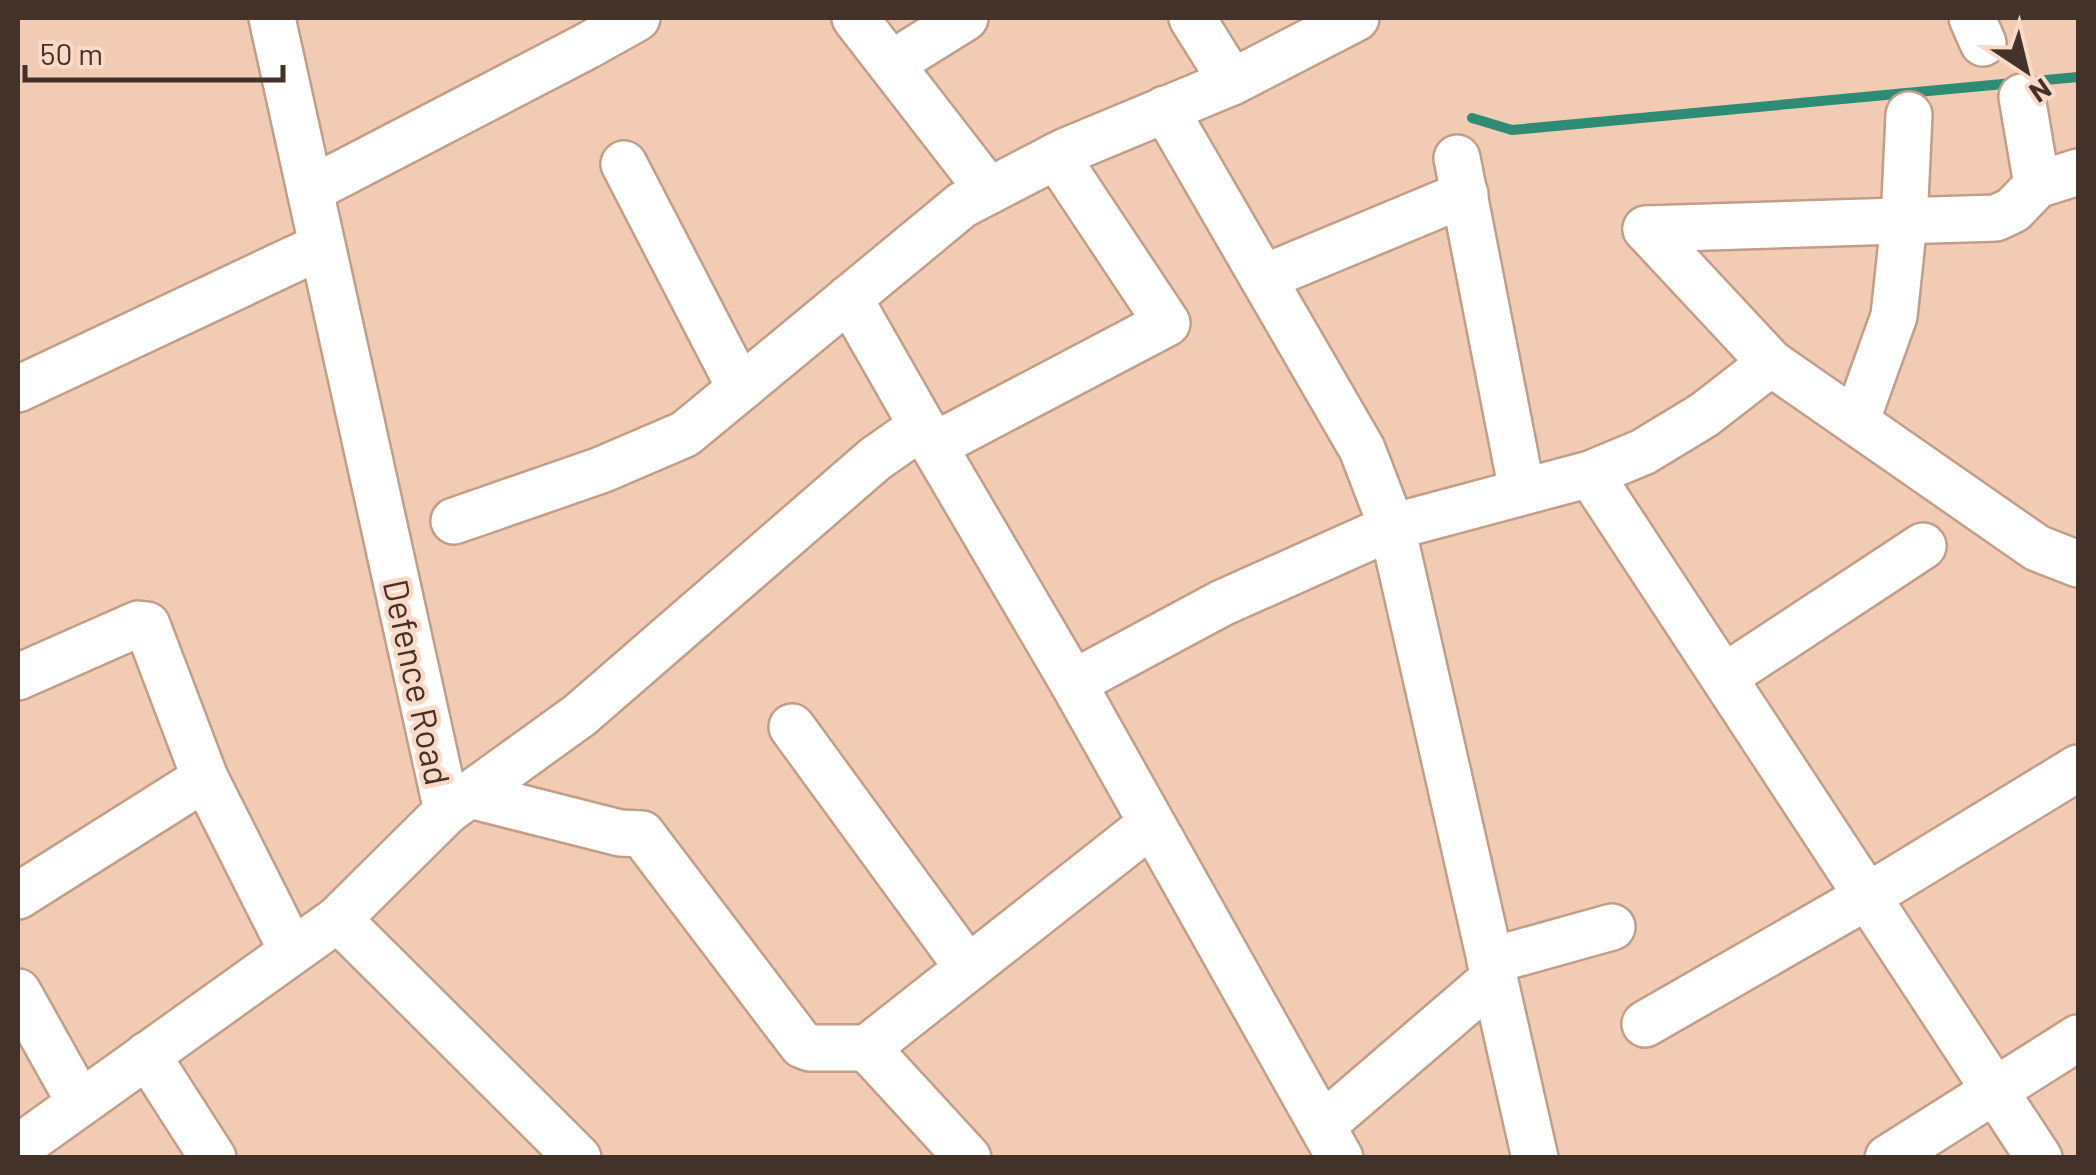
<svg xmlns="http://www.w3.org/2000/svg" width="2096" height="1175" font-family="Barlow,sans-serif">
<rect width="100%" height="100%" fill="#f2cbb4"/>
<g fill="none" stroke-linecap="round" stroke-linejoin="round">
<polyline stroke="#2d8c73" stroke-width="10" points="1472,118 1512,130 2078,77"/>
<g stroke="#c29d87" stroke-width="50">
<g id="minor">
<polyline points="855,18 989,191"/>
<polyline points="1192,18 1232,82"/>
<polyline points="1972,18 1983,43"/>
<polyline points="891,64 965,18"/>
<polyline points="2022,97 2037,185"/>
<polyline points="1165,109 1362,449 1392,527 1535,1158"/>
<polyline points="1457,158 1522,491"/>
<polyline points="624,164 740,388"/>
<polyline points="310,190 587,46 637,18"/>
<polyline points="1646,229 1996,218 2013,210 2037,185 2078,172"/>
<polyline points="1646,229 1771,363"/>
<polyline points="1263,278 1465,194"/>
<polyline points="849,298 922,426"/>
<polyline points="18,389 322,246"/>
<polyline points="1856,422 1894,316 1904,222 1909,115"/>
<polyline points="935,445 1167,323 1056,156"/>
<polyline points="1590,474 2039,1158"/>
<polyline points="454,521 601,470 685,434 962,205 1066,151 1232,82 1356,18"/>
<polyline points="18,677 138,624 147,625 205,778 292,951"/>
<polyline points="1724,677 1923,546"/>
<polyline points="1073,683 1222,603 1392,527 1590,474 1643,452 1704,415 1771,363 2037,548 2078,564"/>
<polyline points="792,727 968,968"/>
<polyline points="470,795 620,833 642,834 802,1045 810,1048 867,1048"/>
<polyline points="447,811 580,715 875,459 922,426 1073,683 1340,1158"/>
<polyline points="18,896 205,778"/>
<polyline points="338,919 578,1158"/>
<polyline points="1490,961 1612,927"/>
<polyline points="18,992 80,1103"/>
<polyline points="1645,1024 1868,896 2078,768"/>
<polyline points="147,1055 213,1158"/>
<polyline points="1323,1125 1494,978"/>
<polyline points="18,1148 338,919 447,811 272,18"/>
<polyline points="968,1158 867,1048 1151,824"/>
<polyline points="1888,1158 2078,1038"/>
</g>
</g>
<use href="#minor" stroke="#fff" stroke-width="45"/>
</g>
<g text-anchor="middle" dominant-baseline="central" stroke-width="9" stroke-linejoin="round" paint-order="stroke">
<g font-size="35" fill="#423229" stroke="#fadac7">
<text transform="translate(418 682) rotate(78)">Defence Road</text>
</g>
</g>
<rect width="2096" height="1175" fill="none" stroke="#423229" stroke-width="40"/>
<g transform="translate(2026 70) rotate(145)" stroke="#fadac7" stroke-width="8" paint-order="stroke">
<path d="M0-8L18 38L0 25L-18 38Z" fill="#423229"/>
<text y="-15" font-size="28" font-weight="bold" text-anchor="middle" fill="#423229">N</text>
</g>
<path d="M25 65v15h258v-15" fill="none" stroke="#423229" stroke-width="5"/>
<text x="40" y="65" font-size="30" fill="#423229" stroke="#fadac7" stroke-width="8" paint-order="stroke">50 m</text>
</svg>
